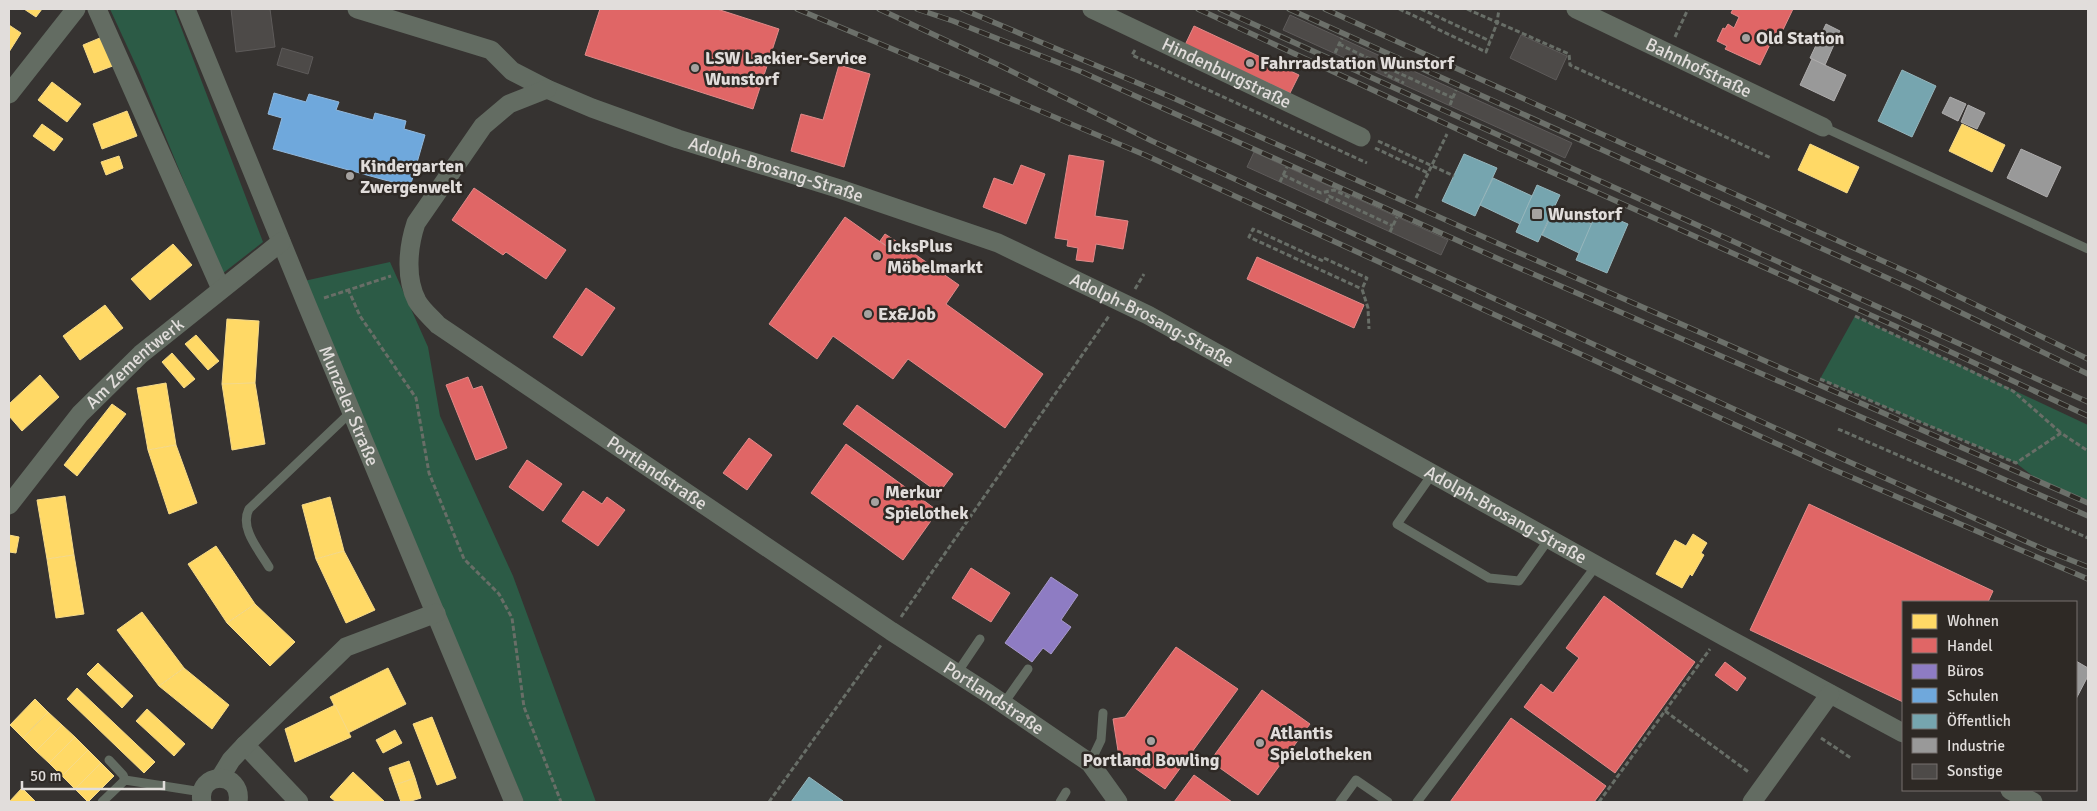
<svg xmlns="http://www.w3.org/2000/svg" width="2097" height="811" font-family="Signika,sans-serif">
<rect width="100%" height="100%" fill="#363331"/>
<g fill="#2c5b46">
<polygon points="110,9 174,9 263,242 222,274 139,72"/>
<polygon points="390,262 428,347 440,416 513,576 596,802 524,802 304,281"/>
<polygon points="1855,316 2088,425 2088,500 2039,481 2016,463 1820,379"/>
</g>
<g fill="#ffd966" stroke="#f6da89">
<polygon points="24,9 42,9 36,17"/>
<polygon points="9,25 21,33 9,52"/>
<polygon points="107,35 118,64 94,73 83,45"/>
<polygon points="52,82 81,104 67,122 38,100"/>
<polygon points="127,111 137,136 102,149 93,124"/>
<polygon points="42,124 63,139 54,151 33,136"/>
<polygon points="1962,124 2005,145 1992,172 1949,151"/>
<polygon points="1810,144 1859,167 1847,193 1798,170"/>
<polygon points="119,156 123,168 106,175 101,162"/>
<polygon points="173,244 192,265 150,300 131,279"/>
<polygon points="105,305 123,328 80,360 63,336"/>
<polygon points="227,319 259,321 255,383 222,384"/>
<polygon points="196,335 219,361 208,370 185,344"/>
<polygon points="172,353 195,379 184,388 162,362"/>
<polygon points="40,375 59,397 22,431 9,416 9,404"/>
<polygon points="166,383 176,445 148,450 137,388"/>
<polygon points="255,383 265,444 232,450 222,384"/>
<polygon points="112,404 126,414 77,476 64,465"/>
<polygon points="176,445 197,503 169,514 148,450"/>
<polygon points="65,496 74,555 47,559 37,500"/>
<polygon points="330,497 344,551 316,559 302,505"/>
<polygon points="1693,534 1707,543 1701,553 1704,555 1692,576 1690,574 1682,588 1656,574 1675,540 1686,546"/>
<polygon points="9,535 19,537 16,553 9,552"/>
<polygon points="216,546 255,604 227,623 188,564"/>
<polygon points="344,551 375,610 346,623 316,559"/>
<polygon points="74,555 84,614 56,618 47,559"/>
<polygon points="255,604 295,642 270,666 227,623"/>
<polygon points="142,612 184,668 159,686 117,630"/>
<polygon points="98,663 133,696 122,708 87,674"/>
<polygon points="184,668 229,705 212,729 159,686"/>
<polygon points="388,668 406,704 348,733 330,697"/>
<polygon points="77,688 155,762 144,773 67,699"/>
<polygon points="35,699 48,712 23,738 10,725"/>
<polygon points="335,705 351,737 295,762 285,729"/>
<polygon points="147,709 185,744 174,756 136,721"/>
<polygon points="48,712 62,725 36,751 23,738"/>
<polygon points="432,717 456,778 437,785 413,724"/>
<polygon points="62,725 75,737 49,763 36,751"/>
<polygon points="395,730 402,743 383,753 376,740"/>
<polygon points="75,737 88,750 62,776 49,763"/>
<polygon points="88,750 101,763 75,789 62,776"/>
<polygon points="409,761 415,778 395,785 389,768"/>
<polygon points="101,763 114,776 88,802 75,789"/>
<polygon points="353,772 385,802 336,802 330,797"/>
<polygon points="415,778 421,798 408,802 401,802 395,785"/>
<polygon points="22,788 36,802 9,802"/>
</g>
<g fill="#e06666" stroke="#e08a89">
<polygon points="600,9 717,9 779,29 753,109 585,55"/>
<polygon points="1733,9 1793,9 1781,34 1776,32 1760,65 1725,49 1727,46 1717,41 1723,28 1725,29 1728,24 1734,28 1739,17 1731,13"/>
<polygon points="1194,26 1299,75 1290,93 1185,45"/>
<polygon points="839,65 870,74 844,167 791,151 801,114 823,120"/>
<polygon points="1069,155 1104,161 1095,216 1128,221 1123,249 1096,244 1093,262 1076,260 1078,248 1067,246 1068,240 1055,238"/>
<polygon points="1021,165 1045,174 1026,224 983,207 994,178 1013,185"/>
<polygon points="474,188 566,250 546,279 506,252 503,255 452,220"/>
<polygon points="845,217 893,251 899,243 959,285 946,304 1043,374 1005,428 908,359 893,379 833,336 817,359 769,324"/>
<polygon points="885,234 899,243 893,251 880,241"/>
<polygon points="1257,257 1364,305 1354,328 1247,279"/>
<polygon points="586,288 615,308 582,356 553,337"/>
<polygon points="468,377 473,389 482,386 507,448 476,460 446,385"/>
<polygon points="857,405 953,474 939,493 843,424"/>
<polygon points="749,438 772,455 747,490 723,473"/>
<polygon points="846,444 938,511 903,560 811,493"/>
<polygon points="527,460 562,484 543,511 509,487"/>
<polygon points="583,491 602,504 607,497 625,510 598,546 562,521"/>
<polygon points="1809,504 1993,591 1988,602 1903,602 1903,702 1750,630"/>
<polygon points="971,568 1010,593 991,622 952,598"/>
<polygon points="1604,596 1695,662 1615,773 1524,707 1541,684 1553,693 1579,658 1566,648"/>
<polygon points="1176,647 1238,689 1165,789 1119,757 1113,719 1125,717"/>
<polygon points="1725,662 1746,678 1737,691 1715,675"/>
<polygon points="1262,690 1310,724 1258,795 1210,761"/>
<polygon points="1511,718 1606,786 1594,802 1450,802"/>
<polygon points="1194,775 1232,802 1174,802"/>
</g>
<polygon fill="#8e7cc3" stroke="#a799ca" points="1051,577 1078,595 1061,620 1071,627 1051,654 1043,648 1032,662 1005,643"/>
<polygon fill="#6fa8dc" stroke="#91b8dc" points="274,93 306,102 309,94 339,102 336,110 373,120 375,113 406,121 404,129 425,135 410,187 273,149 282,118 268,114"/>
<g fill="#76a5af" stroke="#96b6bc">
<polygon points="1902,70 1936,86 1912,137 1878,121"/>
<polygon points="1464,154 1497,168 1475,216 1442,201"/>
<polygon points="1493,178 1532,196 1520,224 1480,205"/>
<polygon points="1537,185 1560,195 1538,242 1516,232"/>
<polygon points="1555,207 1592,224 1579,253 1542,235"/>
<polygon points="1597,211 1628,224 1607,273 1576,260"/>
<polygon points="809,777 843,801 843,802 791,802"/>
</g>
<g fill="#999" stroke="#afadad">
<polygon points="1826,24 1840,31 1825,65 1810,58"/>
<polygon points="1812,59 1846,75 1834,101 1800,85"/>
<polygon points="1950,97 1966,104 1958,121 1942,113"/>
<polygon points="1968,105 1985,113 1977,129 1961,122"/>
<polygon points="2021,149 2061,167 2047,197 2007,178"/>
<polygon points="2076,661 2088,668 2088,676 2076,699"/>
</g>
<g fill="#4d4a48" stroke="#5e5b5a">
<polygon points="231,9 270,9 275,47 236,52"/>
<polygon points="1290,15 1572,143 1565,158 1283,30"/>
<polygon points="1521,35 1567,56 1556,80 1510,58"/>
<polygon points="282,48 313,57 308,74 277,65"/>
<polygon points="1254,152 1448,240 1441,255 1247,167"/>
</g>
<g fill="none" stroke-linecap="round" stroke-linejoin="round">
<g stroke="#686e67" stroke-width="3" stroke-dasharray="5 2.5" stroke-linecap="butt">
<polyline points="1399,9 1432,24"/>
<polyline points="1421,9 1490,41"/>
<polyline points="1467,9 1569,54 1570,65 1771,158"/>
<polyline points="1431,26 1486,52 1497,23 1499,9"/>
<polyline points="1675,37 1688,9"/>
<polyline points="1339,44 1382,65 1387,75 1404,83"/>
<polyline points="1135,50 1132,55 1367,163"/>
<polyline points="1335,53 1342,38"/>
<polyline points="1391,61 1388,68 1453,98"/>
<polyline points="1450,105 1456,90"/>
<polyline points="1378,141 1454,176"/>
<polyline points="1375,148 1428,173"/>
<polyline points="1283,175 1321,193 1334,190 1351,198"/>
<polyline points="1280,182 1287,167"/>
<polyline points="1416,198 1447,134"/>
<polyline points="1326,203 1329,196 1393,226"/>
<polyline points="1390,232 1397,217"/>
<polyline points="1324,258 1367,278 1362,289 1368,308 1369,329"/>
<polyline points="1323,261 1253,229 1249,237 1362,289"/>
<polyline points="348,289 360,316 416,398 429,473 464,559 499,594 512,618 524,707 561,802"/>
<polyline points="1135,289 1144,274"/>
<polyline points="324,298 391,276"/>
<polyline points="1855,316 2013,391 2061,433"/>
<polyline points="1820,379 2016,463 2061,433 2088,451"/>
<polyline points="1838,429 2088,538"/>
<polyline points="901,617 1109,316"/>
<polyline points="1665,711 1710,649"/>
<polyline points="1821,738 1851,758"/>
<polyline points="769,802 881,645"/>
<polyline points="1599,802 1665,711 1750,773"/>
</g>
<g stroke="#636c62" stroke-width="9">
<polyline points="1823,127 2088,249"/>
<polyline points="1433,473 1397,524 1489,578 1519,581 1549,539"/>
<path d="M269,567C259,550 239,528 249,509L351,412"/>
<polyline points="957,673 980,639"/>
<polyline points="1004,703 1028,669"/>
<polyline points="109,760 123,775 125,780"/>
<polyline points="1090,763 1101,740 1103,713"/>
<polyline points="102,802 125,780 202,792"/>
<polyline points="1060,802 1066,792"/>
<polyline points="1340,802 1356,780 1388,802"/>
<polyline points="1417,802 1596,566"/>
</g>
<g stroke="#636c62" stroke-width="19">
<polyline points="97,9 221,289"/>
<path id="s1" d="M186,9L307,305L514,802"/>
<path id="s2" d="M357,9L491,50L512,71L547,89L592,108L678,139L840,189L998,243L1148,315L1725,637L1903,733"/>
<path id="s3" d="M1092,9L1361,137"/>
<path id="s4" d="M1576,9L1823,127"/>
<path id="s5" d="M547,89L509,104L483,126L416,223C408,247 405,278 417,301C422,310 432,318 438,325L891,631L989,694L1090,763L1118,802"/>
<polyline points="9,94 76,9"/>
<path id="s6" d="M9,505L80,414L141,354L281,242"/>
<polyline points="245,745 299,802"/>
<polyline points="220,778 231,760 245,745 346,647 436,613"/>
<polyline points="2010,790 2033,802"/>
<path d="M202,802C196,771 243,770 238,802"/>
<polyline points="1752,802 1830,694"/>
</g>
<g stroke="#6c706a" stroke-width="5.5">
<g id="rail">
<polyline points="797,9 1145,155 1830,468 2088,579"/>
<polyline points="879,9 1003,67 1152,141 1836,456 2043,549 2088,567"/>
<polyline points="917,9 953,21 1082,72 1510,264 2088,516"/>
<polyline points="962,9 1171,97 1515,251 2088,503"/>
<polyline points="1198,9 1498,148 1895,326 2088,416"/>
<polyline points="1220,9 2088,402"/>
<polyline points="1289,9 1912,289 2088,374"/>
<polyline points="1325,9 1916,276 2088,359"/>
</g>
</g>
<use href="#rail" stroke="#2e2925" stroke-width="4" stroke-dasharray="11" stroke-linecap="butt"/>
</g>
<g fill="#a5a2a0" stroke="#2e2925" stroke-width="2">
<circle cx="1746" cy="38" r="5"/>
<circle cx="1250" cy="63" r="5"/>
<circle cx="695" cy="68" r="5"/>
<circle cx="350" cy="176" r="5"/>
<rect x="1531" y="208" width="12" height="12" rx="2.5"/>
<circle cx="877" cy="256" r="5"/>
<circle cx="868" cy="314" r="5"/>
<circle cx="875" cy="502" r="5"/>
<circle cx="1151" cy="741" r="5"/>
<circle cx="1260" cy="743" r="5"/>
</g>
<g text-anchor="middle" dominant-baseline="central" stroke-width="5" stroke-linejoin="round" paint-order="stroke">
<g font-size="18" font-weight="bold" fill="#e1dddb" stroke="#2e2925" text-anchor="start">
<text x="1756" y="38">Old Station</text>
<text x="705" y="58">LSW Lackier-Service<tspan x="705" dy="21">Wunstorf</tspan></text>
<text x="1260" y="63">Fahrradstation Wunstorf</text>
<text x="360" y="166">Kindergarten<tspan x="360" dy="21">Zwergenwelt</tspan></text>
<text x="1548" y="214">Wunstorf</text>
<text x="887" y="246">IcksPlus<tspan x="887" dy="21">Möbelmarkt</tspan></text>
<text x="878" y="314">Ex&amp;Job</text>
<text x="885" y="492">Merkur<tspan x="885" dy="21">Spielothek</tspan></text>
<text x="1270" y="733">Atlantis<tspan x="1270" dy="21">Spielotheken</tspan></text>
<text x="1151" y="760" text-anchor="middle">Portland Bowling</text>
</g>
<g font-size="18" fill="#e1dddb" stroke="#2e2925">
<text stroke="none"><textPath href="#s4" startOffset="136">Bahnhofstraße</textPath></text>
<text stroke="none"><textPath href="#s3" startOffset="149">Hindenburgstraße</textPath></text>
<text stroke="none"><textPath href="#s2" startOffset="452">Adolph-Brosang-Straße</textPath></text>
<text stroke="none"><textPath href="#s2" startOffset="858">Adolph-Brosang-Straße</textPath></text>
<text stroke="none"><textPath href="#s6" startOffset="190">Am Zementwerk</textPath></text>
<text stroke="none"><textPath href="#s1" startOffset="429">Munzeler Straße</textPath></text>
<text stroke="none"><textPath href="#s5" startOffset="569">Portlandstraße</textPath></text>
<text stroke="none"><textPath href="#s2" startOffset="1262">Adolph-Brosang-Straße</textPath></text>
<text stroke="none"><textPath href="#s5" startOffset="974">Portlandstraße</textPath></text>
</g>
</g>
<rect width="2097" height="811" fill="none" stroke="#e1dddb" stroke-width="20"/>
<rect x="1902" y="601" width="175" height="190" fill="#2e2925" stroke="#76716e"/>
<rect x="1912" y="614" width="25" height="15" fill="#ffd966" stroke="#76716e"/>
<text x="1947" y="626" font-size="15" fill="#e1dddb">Wohnen</text>
<rect x="1912" y="638" width="25" height="15" fill="#e06666" stroke="#76716e"/>
<text x="1947" y="651" font-size="15" fill="#e1dddb">Handel</text>
<rect x="1912" y="664" width="25" height="15" fill="#8e7cc3" stroke="#76716e"/>
<text x="1947" y="676" font-size="15" fill="#e1dddb">Büros</text>
<rect x="1912" y="688" width="25" height="15" fill="#6fa8dc" stroke="#76716e"/>
<text x="1947" y="701" font-size="15" fill="#e1dddb">Schulen</text>
<rect x="1912" y="714" width="25" height="15" fill="#76a5af" stroke="#76716e"/>
<text x="1947" y="726" font-size="15" fill="#e1dddb">Öffentlich</text>
<rect x="1912" y="738" width="25" height="15" fill="#999999" stroke="#76716e"/>
<text x="1947" y="751" font-size="15" fill="#e1dddb">Industrie</text>
<rect x="1912" y="764" width="25" height="15" fill="#4d4a48" stroke="#76716e"/>
<text x="1947" y="776" font-size="15" fill="#e1dddb">Sonstige</text>
<path d="M22 781v8h142v-8" fill="none" stroke="#e1dddb" stroke-width="2.5"/>
<text x="30" y="781" font-size="15" fill="#e1dddb" stroke="#2e2925" stroke-width="4" paint-order="stroke">50 m</text>
</svg>
